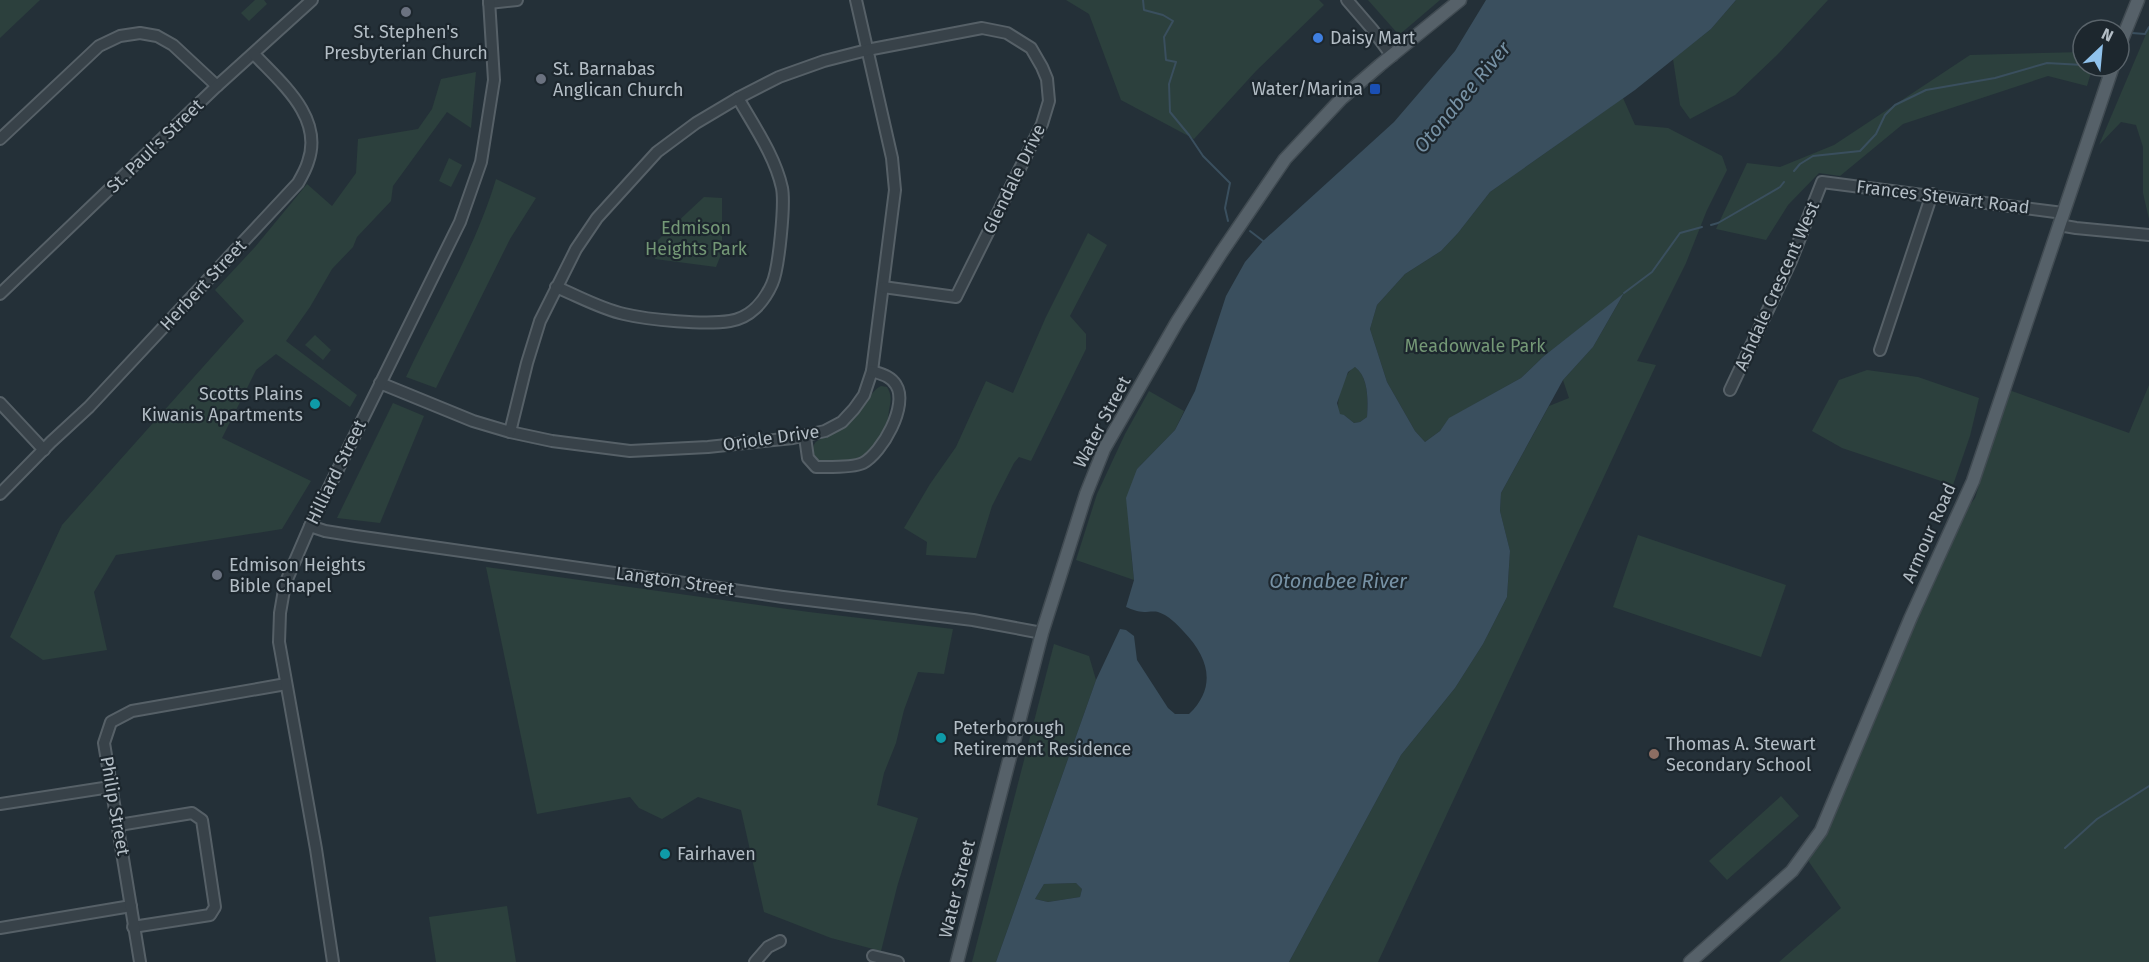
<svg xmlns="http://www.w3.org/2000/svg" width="2149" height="962" font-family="'Fira Sans',sans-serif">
<rect width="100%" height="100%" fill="#243038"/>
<g fill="#2c403d">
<polygon points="0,0 40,0 0,38"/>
<polygon points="255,0 264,0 267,4 249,21 241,13"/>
<polygon points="1066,0 1319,0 1324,5 1256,71 1194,139 1121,100 1089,14"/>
<polygon points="1368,0 1440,0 1399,35"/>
<polygon points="1736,0 1828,0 1777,55 1735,95 1690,119 1680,105 1673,59 1711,29"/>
<polygon points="2149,27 2149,219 2143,193 2143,147 2136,125 2121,122 2099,145"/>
<polygon points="2083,52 2083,66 2093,66 2087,86 2048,76 1903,124 1840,176 1819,173 1788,205 1766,240 1716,229 1747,163 1780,167 1834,145 1970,55"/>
<polygon points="476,72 471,128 447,112 393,186 391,201 357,237 353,247 332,269 310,307 286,341 357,395 350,407 276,354 256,370 222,438 311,481 282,529 116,555 94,592 107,650 43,660 10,637 62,525 244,321 215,290 255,247 307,184 332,206 356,173 358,139 418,129 432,109 441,79"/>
<polygon points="1623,98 1635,125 1668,128 1722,156 1727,170 1707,210 1686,263 1637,361 1656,365 1378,962 1289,962 1401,755 1455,688 1483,644 1507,597 1510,551 1500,511 1501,493 1549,406 1569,398 1563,380 1593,347 1623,295 1544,356 1521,378 1450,418 1440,431 1425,442 1415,431 1387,382 1370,329 1377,305 1405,274 1441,251 1458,233 1490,192"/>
<polygon points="449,158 462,165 451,187 439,181"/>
<path d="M496,179L536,198L510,239L436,388L406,377C437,311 475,249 496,179Z"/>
<polygon points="704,197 722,198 722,252 716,267 655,259 658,240"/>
<polygon points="1088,233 1107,245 1070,316 1086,334 1086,349 1031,461 1019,457 1014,463 992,506 976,558 926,555 927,542 904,528 930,484 956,447 986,381 1013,393 1045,319"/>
<polygon points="315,335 331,350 323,360 305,345"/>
<path d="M1355,367C1369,377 1368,402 1367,417L1360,422L1354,423L1344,415H1340C1334,404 1344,371 1355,367Z"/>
<polygon points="1867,370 1918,377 1979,398 1970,436 1953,485 1842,448 1812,431 1839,380"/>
<polygon points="2149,385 2149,962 1779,962 1841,908 1807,859 1960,517 1975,498 2009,390 2129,433"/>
<path d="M881,386L887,387C892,395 891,401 889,410C888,419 887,429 882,437C869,459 839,468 816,461C813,455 811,449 815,443C819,438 842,430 851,421C861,412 871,390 881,386Z"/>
<polygon points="1149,391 1184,411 1175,430 1137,469 1131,551 1134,580 1076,560 1097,494 1125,434"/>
<polygon points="393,403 424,416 380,523 337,518"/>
<polygon points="1638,535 1786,585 1761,657 1613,607"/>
<polygon points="486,567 809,612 953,629 944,674 918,672 904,710 896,743 884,773 877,805 918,818 897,887 881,951 831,938 764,912 741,810 698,797 662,819 639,808 630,797 537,814"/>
<polygon points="1054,644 1089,656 1096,680 996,962 972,962"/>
<polygon points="1781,796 1799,816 1727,880 1709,861"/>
<polygon points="1076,883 1082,889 1080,897 1048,902 1035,899 1044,884"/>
<polygon points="507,906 516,962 436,962 429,917"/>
</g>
<path fill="#3a4f5e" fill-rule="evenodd" d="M1486,0H1736L1711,29L1635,90L1490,192L1458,233L1441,251L1405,274L1377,305L1370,329L1387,382L1415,431L1425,442L1440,431L1449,418L1521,378L1544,356L1624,293L1593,347L1563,380L1501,493L1500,511L1510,551L1507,597L1483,644L1455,688L1401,755L1289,962H996L1096,680L1120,629L1126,630L1134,636L1137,660L1168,708L1175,714H1189C1217,687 1209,658 1184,632C1177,624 1168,615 1158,612C1154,611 1148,612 1144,612C1138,612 1131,609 1126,607L1134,580L1126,498L1137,469L1175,430L1195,391L1226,296L1245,262L1263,241L1394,122L1455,51ZM1355,367C1369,377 1368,402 1367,417L1360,422L1354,423L1344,415L1340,414L1337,403L1348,372ZM1076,883L1082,889L1080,897L1048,902L1035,899L1044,884Z"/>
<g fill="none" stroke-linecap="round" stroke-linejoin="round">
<g stroke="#3a4f5e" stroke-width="2">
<polyline points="1143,0 1144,10 1163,15 1173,21 1164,37 1166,60 1176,62 1169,84 1170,112 1189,135 1203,156 1230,183 1225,208 1228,221"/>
<polyline points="2132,33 2145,34 2149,27"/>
<polyline points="2092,66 2093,66"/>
<polyline points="1794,171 1800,164 1813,156 1860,151 1876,134 1885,115 1895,105 1926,90 1995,78 2047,63 2083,65"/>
<polyline points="1711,225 1718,223 1780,187 1784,182"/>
<polyline points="1250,231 1263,241"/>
<polyline points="1624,293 1652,272 1680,233 1702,227"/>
<polyline points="2065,848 2097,819 2149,786"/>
</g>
<g stroke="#566067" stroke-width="14">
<g id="minor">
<polyline points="1347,0 1372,29 1392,56"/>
<polyline points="489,3 517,0"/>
<polyline points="0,139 99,46 120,36 140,33 157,36 173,45 217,86"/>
<polyline points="2059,225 2076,228 2149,235"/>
<path d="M556,287C578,296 601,309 624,314C649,320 705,325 730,321C750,318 764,302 772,284C779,269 785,204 782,188C775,156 754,126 738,98"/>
<polyline points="0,294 217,86 312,0"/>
<polyline points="1880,350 1932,194"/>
<polyline points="380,383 473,421 510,432 552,441 630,451 708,447 793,438 825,431 842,422 854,409 864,395 872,371 895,190 892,158 856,0"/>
<polyline points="1730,390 1791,261 1822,182 2063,213"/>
<polyline points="0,403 44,450"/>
<polyline points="510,432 527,363 540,321 576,249 597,218 657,152 696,123 738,98 779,77 824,61 867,50 982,28 1007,33 1031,48 1042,67 1047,79 1049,101 1042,124 956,297 883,287"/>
<path d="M805,437L808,458L816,467C828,467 853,468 863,463C882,453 909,405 896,385C891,376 881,374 872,371"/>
<path d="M0,494L51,442L89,407L298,183C302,176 306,169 308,162C324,117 281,83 254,54"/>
<polyline points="310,526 325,531 356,536 783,597 973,620 1042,633"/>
<polyline points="0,804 110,787"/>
<polyline points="119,825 192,813 202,820 215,907 210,915 133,927"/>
<polyline points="0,928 131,906"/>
<polyline points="873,956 898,962"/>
<polyline points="140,962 104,743 111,722 132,711 286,684"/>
<polyline points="333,962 316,849 279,642 280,613 285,584 310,526 460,222 481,162 494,80 489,0"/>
<polyline points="755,962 768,947 780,941"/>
</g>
</g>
<g stroke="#414b52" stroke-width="15">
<g id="major">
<polyline points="2119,47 2138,0"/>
<polyline points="957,962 1042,633 1086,494 1104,449 1177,322 1221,253 1285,159 1342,98 1380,65 1460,0"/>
<polyline points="1690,962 1792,871 1821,831 1911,617 1973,481 2113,66"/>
</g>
</g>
<use href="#minor" stroke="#384249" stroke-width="10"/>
<use href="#major" stroke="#566169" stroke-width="12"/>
</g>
<g fill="#6b7280" stroke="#1d272e" stroke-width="2">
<circle cx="406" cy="12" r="6"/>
<circle cx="541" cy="79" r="6"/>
<circle cx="217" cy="575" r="6"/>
</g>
<circle fill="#3f7fe0" stroke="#1d272e" stroke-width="2" cx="1318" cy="38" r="6"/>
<rect fill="#1a4fb4" stroke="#1d272e" stroke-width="2" x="1369" y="83" width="12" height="12" rx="3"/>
<g fill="#0f9aa8" stroke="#1d272e" stroke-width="2">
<circle cx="315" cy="404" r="6"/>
<circle cx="941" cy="738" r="6"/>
<circle cx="665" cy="854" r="6"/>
</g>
<circle fill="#8d6e63" stroke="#1d272e" stroke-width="2" cx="1654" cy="754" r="6"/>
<g text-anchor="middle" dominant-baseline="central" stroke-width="4.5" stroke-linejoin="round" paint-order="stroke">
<g font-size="18" fill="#b3bdc5" stroke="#1d272e" text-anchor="start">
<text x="406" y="32" text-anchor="middle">St. Stephen's<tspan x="406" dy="21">Presbyterian Church</tspan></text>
<text x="1330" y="38">Daisy Mart</text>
<text x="553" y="69">St. Barnabas<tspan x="553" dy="21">Anglican Church</tspan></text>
<text x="1363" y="89" text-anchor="end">Water/Marina</text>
<text x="303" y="394" text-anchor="end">Scotts Plains<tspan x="303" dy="21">Kiwanis Apartments</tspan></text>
<text x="229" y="565">Edmison Heights<tspan x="229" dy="21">Bible Chapel</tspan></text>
<text x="953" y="728">Peterborough<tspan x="953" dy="21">Retirement Residence</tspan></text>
<text x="1666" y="744">Thomas A. Stewart<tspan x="1666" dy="21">Secondary School</tspan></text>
<text x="677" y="854">Fairhaven</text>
</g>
<g font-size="18" fill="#b3bdc5" stroke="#1d272e">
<text transform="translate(155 146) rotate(-44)">St. Paul's Street</text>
<text transform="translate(1014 179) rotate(-64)">Glendale Drive</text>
<text transform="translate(1943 197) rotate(7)">Frances Stewart Road</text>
<text transform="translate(203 285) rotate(-47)">Herbert Street</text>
<text transform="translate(1777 286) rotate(-66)">Ashdale Crescent West</text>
<text transform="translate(1102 422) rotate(-62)">Water Street</text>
<text transform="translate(771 438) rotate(-8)">Oriole Drive</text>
<text transform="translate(336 472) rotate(-64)">Hilliard Street</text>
<text transform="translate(1929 533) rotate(-66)">Armour Road</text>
<text transform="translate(675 581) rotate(8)">Langton Street</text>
<text transform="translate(115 806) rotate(80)">Philip Street</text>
<text transform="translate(957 889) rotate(-76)">Water Street</text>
</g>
<g font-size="18" fill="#749876" stroke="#1d272e">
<text x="696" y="228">Edmison<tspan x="696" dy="21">Heights Park</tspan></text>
<text x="1475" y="346">Meadowvale Park</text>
</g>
<g font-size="20" font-style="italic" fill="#7792a5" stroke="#1d272e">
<text transform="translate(1462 97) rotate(-50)">Otonabee River</text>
<text x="1338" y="581">Otonabee River</text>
</g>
</g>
<g transform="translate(2101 48) rotate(26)"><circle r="28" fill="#1d272e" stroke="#59636a" stroke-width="1.5"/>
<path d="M0-4.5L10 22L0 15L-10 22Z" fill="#90c2ec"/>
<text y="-9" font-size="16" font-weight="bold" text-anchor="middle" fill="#b3bdc5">N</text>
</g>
</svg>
